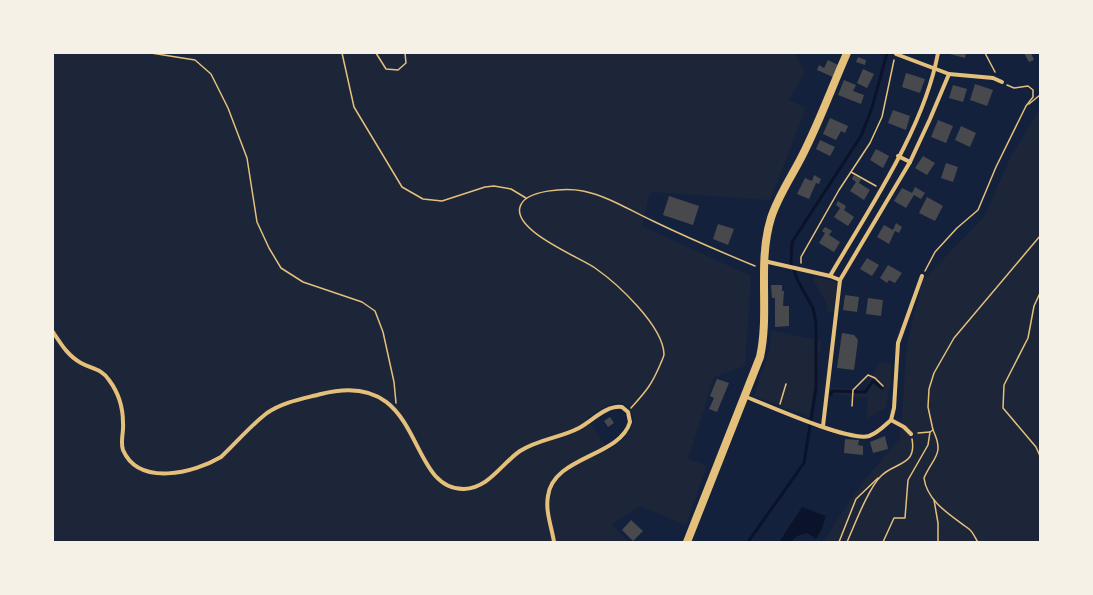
<svg xmlns="http://www.w3.org/2000/svg" width="1093" height="595" font-family="'Source Sans 3',sans-serif">
<rect width="100%" height="100%" fill="#14213d"/>
<g fill="#1d2539" fill-rule="evenodd">
<path d="M53,53H795L805,72L789,100L806,108L770,200L650,192L642,226L751,276L745,366L714,377L688,459L707,466L686,525L640,506L612,524L628,542H53ZM618,402C629,404 633,411 634,422L625,438L609,450L587,418L606,406Z"/>
<polygon points="1040,109 1040,542 823,542 861,484 900,438 907,344 923,280 984,217 1011,156"/>
<polygon points="815,277 834,281 837,284 833,313 827,311 827,305 814,281"/>
<polygon points="771,330 821,341 810,417 754,396 770,348"/>
<polygon points="880,362 891,363 891,383 885,408 866,419 868,398 834,394 830,387 864,390"/>
</g>
<polygon fill="#0b132b" points="802,507 826,516 822,529 816,539 807,533 797,536 791,542 779,542"/>
<g fill="none" stroke-linecap="round" stroke-linejoin="round">
<g stroke="#0b132b" stroke-width="3">
<polyline points="831,395 832,391 865,392 873,381 882,388"/>
<polyline points="748,542 804,463 816,388 816,323 813,308 798,281 791,263 792,242 861,136 872,108 887,53"/>
</g>
</g>
<g fill="#48494c">
<polygon points="946,53 966,53 965,58"/>
<polygon points="1024,53 1031,53 1034,60 1029,62"/>
<polygon points="858,57 866,60 865,65 856,62"/>
<polygon points="828,60 838,65 833,77 817,70 819,65 824,68"/>
<polygon points="863,69 874,74 867,88 857,83"/>
<polygon points="906,73 925,79 920,93 902,87"/>
<polygon points="844,80 856,85 853,91 864,95 861,104 838,95"/>
<polygon points="975,84 993,90 987,106 970,100"/>
<polygon points="953,85 967,89 963,102 949,98"/>
<polygon points="893,110 910,116 906,130 888,123"/>
<polygon points="830,118 848,126 845,133 841,131 836,140 823,134"/>
<polygon points="938,120 953,126 946,143 931,137"/>
<polygon points="961,126 976,133 970,147 955,140"/>
<polygon points="820,140 835,147 830,156 816,149"/>
<polygon points="876,149 889,156 883,168 870,160"/>
<polygon points="923,156 935,163 927,175 915,168"/>
<polygon points="946,163 958,167 953,182 941,178"/>
<polygon points="814,175 821,179 819,184 816,183 809,199 797,194 805,178 812,181"/>
<polygon points="854,175 861,179 859,183 870,190 864,200 850,191 856,182 852,179"/>
<polygon points="915,187 925,193 921,199 914,195 906,208 894,201 902,188 912,193"/>
<polygon points="669,196 699,206 693,225 663,215"/>
<polygon points="927,197 943,206 935,221 919,213"/>
<polygon points="838,201 846,206 844,210 854,217 848,226 834,217 840,208 836,205"/>
<polygon points="896,223 902,227 899,233 895,231 889,244 877,237 884,225 893,230"/>
<polygon points="718,224 734,229 728,245 713,239"/>
<polygon points="825,227 832,231 829,235 840,242 834,252 819,243 825,233 822,231"/>
<polygon points="867,258 879,265 872,276 860,269"/>
<polygon points="888,265 902,273 895,283 889,280 887,283 880,278"/>
<polygon points="771,285 782,285 782,291 784,291 783,306 789,306 789,326 775,327 775,298 772,298"/>
<polygon points="845,295 859,297 857,312 843,310"/>
<polygon points="868,298 883,300 881,316 866,314"/>
<polygon points="842,333 854,335 858,340 854,370 837,368"/>
<polygon points="717,379 729,383 717,412 709,409 714,398 710,396"/>
<polygon points="610,417 614,423 608,427 604,421"/>
<polygon points="885,436 888,449 873,453 870,442"/>
<polygon points="845,439 859,440 858,445 863,446 863,455 844,453"/>
<polygon points="631,520 643,531 633,541 622,530"/>
</g>
<g fill="none" stroke-linecap="round" stroke-linejoin="round">
<g stroke="#e5c07b" stroke-width="1.5">
<polyline points="151,53 195,60 211,74 228,108 247,158 257,222 269,248 281,268 303,282 362,302 375,311 383,332 394,382 396,403"/>
<polyline points="342,53 354,107 402,187 423,199 442,201 485,187 494,186 511,189 526,198"/>
<polyline points="376,53 386,69 398,70 406,63 405,53"/>
<polyline points="985,53 995,72"/>
<polyline points="1029,104 1040,95"/>
<polyline points="851,172 876,186"/>
<polyline points="801,263 801,257 839,190 870,143 882,117 894,60"/>
<polyline points="925,271 935,252 957,228 978,210 996,167 1026,106 1033,97 1033,90 1028,86 1014,88 1007,85"/>
<polyline points="1040,293 1034,306 1028,338 1004,385 1003,408 1036,447 1040,456"/>
<polyline points="780,404 786,384"/>
<polyline points="852,406 853,390 868,375 875,378 883,386"/>
<path d="M631,408C646,391 651,386 660,365C661,362 664,357 664,354C663,326 618,284 595,268C579,257 513,231 520,207C525,189 568,188 583,191C608,196 631,211 653,221C686,237 721,252 755,266"/>
<path d="M933,430C945,455 933,457 924,478C927,502 952,516 969,529C973,532 975,538 978,542"/>
<polyline points="918,433 930,432 933,430 928,407 929,389 934,373 954,338 1040,236"/>
<polyline points="934,500 938,523 938,542"/>
<polyline points="839,542 856,499 878,478"/>
<path d="M847,542C855,524 868,489 881,476C895,462 917,466 912,439"/>
<polyline points="883,542 894,518 905,518 908,480 928,445 930,432"/>
</g>
<g stroke="#e5c07b" stroke-width="4">
<polyline points="896,54 949,74 993,78 1002,82"/>
<polyline points="898,156 910,162"/>
<polyline points="764,261 830,276 840,280 823,426"/>
<path d="M830,276C869,209 924,129 938,53"/>
<polyline points="840,280 910,162 930,119 949,74"/>
<path d="M53,332C61,344 68,356 81,363C92,369 102,369 109,380C118,392 123,407 123,423C124,432 120,441 123,450C139,487 194,473 221,457C236,443 250,426 267,413C283,402 302,399 321,394C427,367 404,490 464,489C489,488 501,464 520,451C539,439 560,438 579,428C592,421 606,405 622,407L628,412L630,422C620,457 553,456 548,496C545,511 552,528 554,542"/>
<path d="M744,396C767,405 849,442 869,436C878,433 884,426 891,420L904,427L911,434"/>
<polyline points="891,420 894,408 898,343 922,276"/>
</g>
<path stroke="#e5c07b" stroke-width="8" d="M687,542L760,357C770,312 757,263 771,218C778,196 792,176 802,156C819,123 832,87 847,53"/>
</g>
<rect width="1093" height="595" fill="none" stroke="#f6f1e7" stroke-width="108"/>
</svg>
